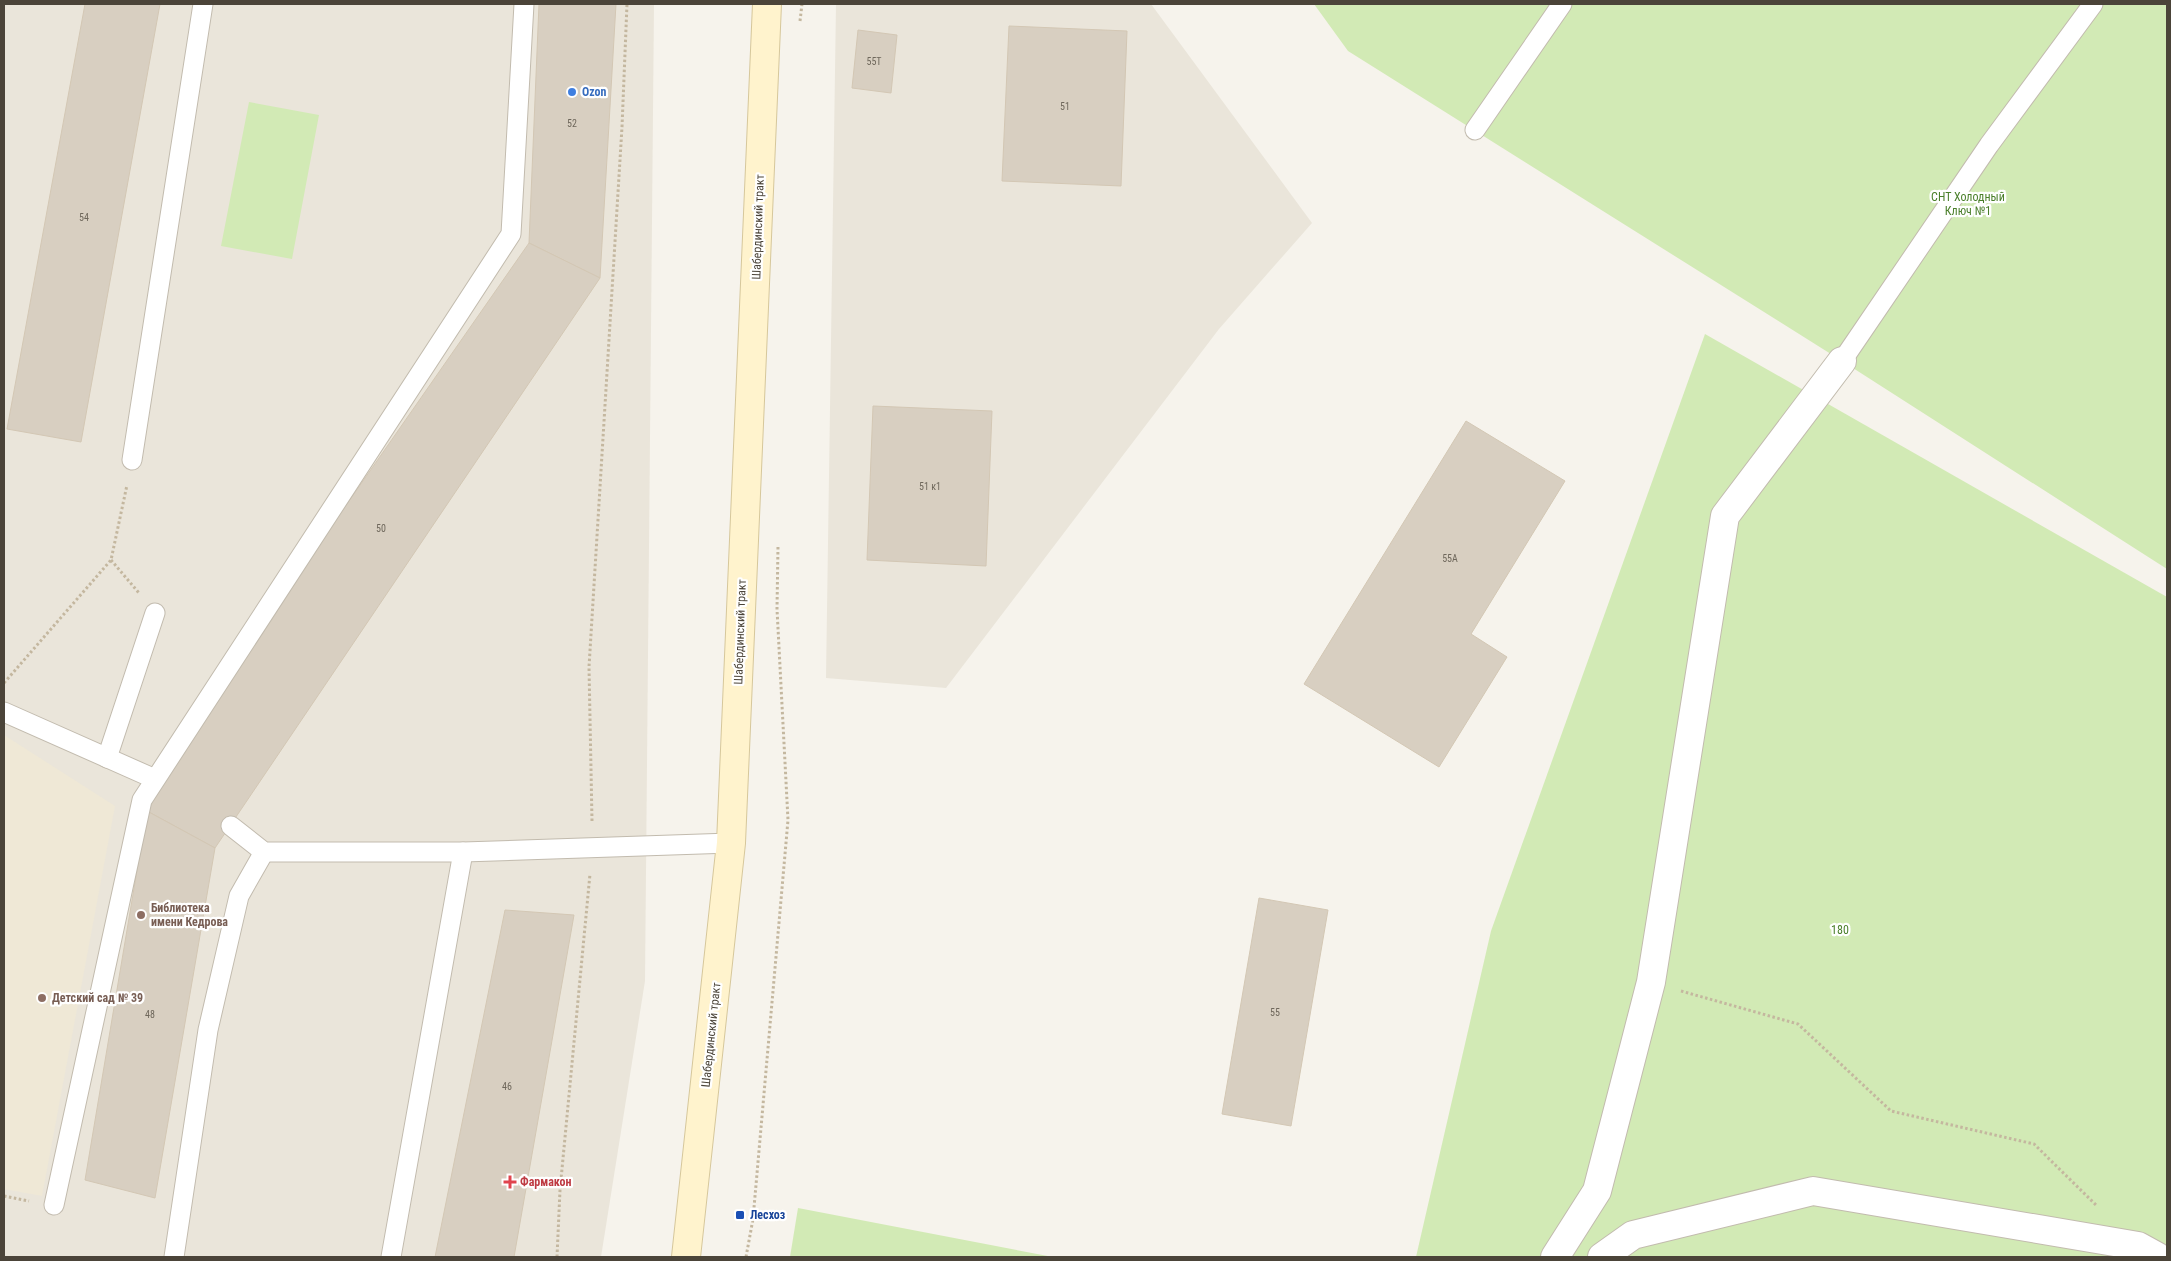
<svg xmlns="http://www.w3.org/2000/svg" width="2171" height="1261" font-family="'Roboto Condensed',sans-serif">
<rect width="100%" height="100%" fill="#f6f3ec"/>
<g fill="#eae5da">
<polygon points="4,4 654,4 645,981 601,1257 4,1257"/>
<polygon points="836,4 1151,4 1312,223 1219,329 946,688 826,678"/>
</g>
<polygon fill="#efe8d6" points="4,735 115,806 42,1196 4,1189"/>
<g fill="#d2eab5">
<polygon points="1314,4 2167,4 2167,569 1842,361 1348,51"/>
<polygon points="249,102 319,115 292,259 221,246"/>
<polygon points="1705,334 2167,597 2167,1257 1416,1257 1491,931"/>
<polygon points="798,1208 1053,1257 790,1257"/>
</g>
<g fill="#d8cfc1" stroke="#d3c7b4">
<polygon points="85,4 160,4 81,442 7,429"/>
<polygon points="539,4 616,4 600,278 529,243"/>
<polygon points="1009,26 1127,31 1121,186 1002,181"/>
<polygon points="858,30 897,35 891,93 852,88"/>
<polygon points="529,243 600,278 215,848 147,811 155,779"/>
<polygon points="873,406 992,411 986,566 867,560"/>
<polygon points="1466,421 1565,481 1471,634 1507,657 1439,767 1304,684"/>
<polygon points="147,811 215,848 155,1198 85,1180"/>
<polygon points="1259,898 1328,910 1291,1126 1222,1114"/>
<polygon points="505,910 574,915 514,1257 435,1257"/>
</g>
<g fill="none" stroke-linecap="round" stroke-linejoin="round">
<g stroke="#c2bbae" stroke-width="21">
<g id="service">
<polyline points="1475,130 1562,4"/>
<polyline points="1842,361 1989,145 2093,4"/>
<polyline points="132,460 203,4"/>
<polyline points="4,712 155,779"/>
<polyline points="107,758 155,613"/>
<polyline points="231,826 264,852 463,852 731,843"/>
<polyline points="54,1205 142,800 511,234 524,4"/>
<polyline points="174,1257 208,1030 239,896 264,852"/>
<polyline points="391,1257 463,852"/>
</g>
</g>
<g stroke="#c2bbae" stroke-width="30">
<g id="minor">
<polyline points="1555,1257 1597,1191 1651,982 1725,516 1842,361"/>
<polyline points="1602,1257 1633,1235 1813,1191 2138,1246 2158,1257"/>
</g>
</g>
<g stroke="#d6c79b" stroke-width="30">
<polyline id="secondary" points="686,1257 731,843 767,4"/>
</g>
<g stroke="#c4b79f" stroke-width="3" stroke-dasharray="2.5 2.5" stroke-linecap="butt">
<polyline points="800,21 802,4"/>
<polyline points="111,560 139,593"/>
<polyline points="4,683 111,560 127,485"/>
<polyline points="592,821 589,667 622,127 627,4"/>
<polyline points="1681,991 1798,1024 1891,1111 2034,1144 2097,1206"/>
<polyline points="4,1196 29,1201"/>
<polyline points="557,1257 560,1190 590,874"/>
<polyline points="746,1257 753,1219 788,820 777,609 778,546"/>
</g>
<use href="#service" stroke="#fff" stroke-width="19"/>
<use href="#minor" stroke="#fff" stroke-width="28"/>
<use href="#secondary" stroke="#fff3cd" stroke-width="28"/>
</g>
<circle fill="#3f7fe0" stroke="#fff" stroke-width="2" cx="572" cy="92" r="5"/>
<g fill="#8d6e63" stroke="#fff" stroke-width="2">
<circle cx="141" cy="915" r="5"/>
<circle cx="42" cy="998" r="5"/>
</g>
<path fill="#e0444e" stroke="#fff" stroke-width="2" d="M507.5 1174.5h5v5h5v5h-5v5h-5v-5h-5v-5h5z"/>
<rect fill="#1a4fb4" stroke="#fff" stroke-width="2" x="735" y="1210" width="10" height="10" rx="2.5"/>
<g text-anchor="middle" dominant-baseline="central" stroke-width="4.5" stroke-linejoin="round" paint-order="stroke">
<g font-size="10" fill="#6e675b">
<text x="874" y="61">55Т</text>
<text x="1065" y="106">51</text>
<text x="572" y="123">52</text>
<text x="84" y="217">54</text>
<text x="930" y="486">51 к1</text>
<text x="381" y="528">50</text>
<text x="1450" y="558">55А</text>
<text x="1275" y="1012">55</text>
<text x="150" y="1014">48</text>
<text x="507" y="1086">46</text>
</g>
<g font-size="12" font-weight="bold" fill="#366cbe" stroke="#fff" text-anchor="start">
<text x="582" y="92">Ozon</text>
</g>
<g font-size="12" fill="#4a7f2a" stroke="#fff">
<text x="1968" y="197">СНТ Холодный<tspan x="1968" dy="14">Ключ №1</tspan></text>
<text x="1840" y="930">180</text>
</g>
<g font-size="12" fill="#4b4439" stroke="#fff">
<text transform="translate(758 227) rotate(-88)">Шабердинский тракт</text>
<text transform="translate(740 632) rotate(-88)">Шабердинский тракт</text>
<text transform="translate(711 1035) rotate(-84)">Шабердинский тракт</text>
</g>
<g font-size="12" font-weight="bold" fill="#785e54" stroke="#fff" text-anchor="start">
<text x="151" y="908">Библиотека<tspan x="151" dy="14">имени Кедрова</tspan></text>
<text x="52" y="998">Детский сад № 39</text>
</g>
<g font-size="12" font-weight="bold" fill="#be3a42" stroke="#fff" text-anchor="start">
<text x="520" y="1182">Фармакон</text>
</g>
<g font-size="12" font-weight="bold" fill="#164399" stroke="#fff" text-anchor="start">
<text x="750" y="1215">Лесхоз</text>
</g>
</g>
<rect width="2171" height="1261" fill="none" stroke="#4b4439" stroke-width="10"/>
</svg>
